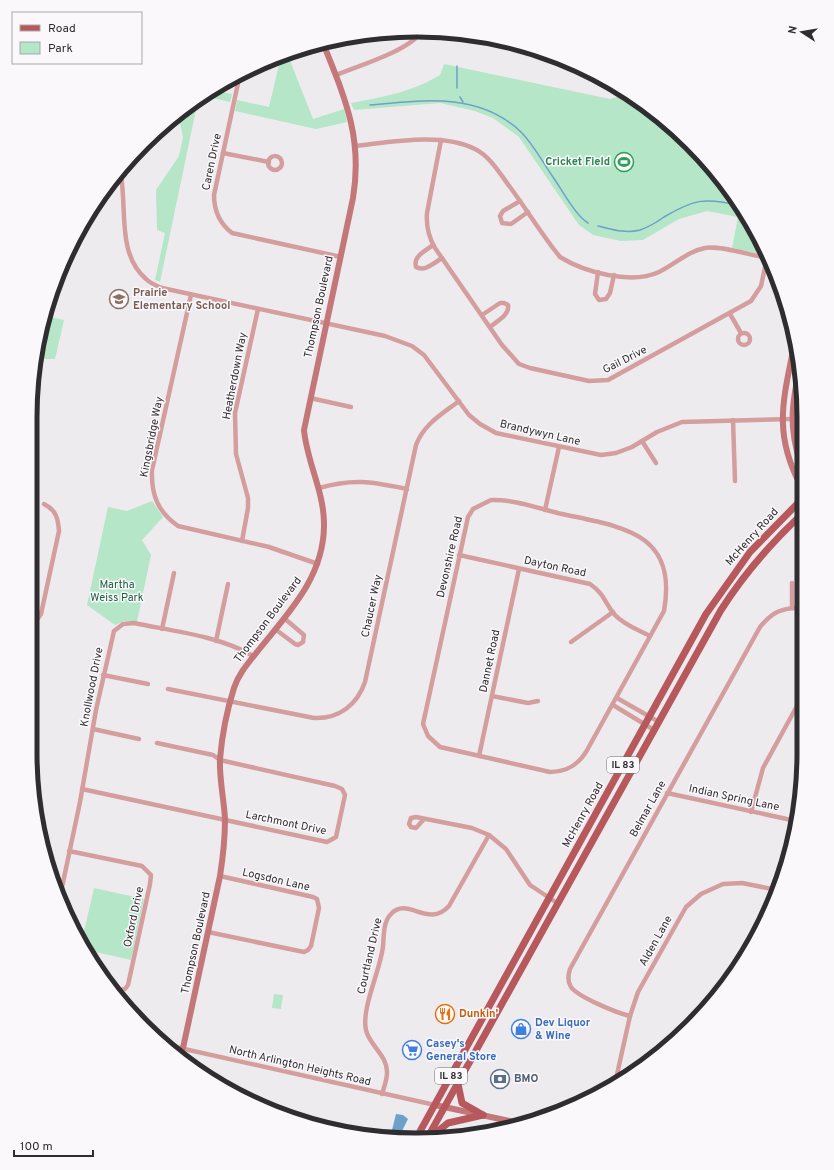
<svg xmlns="http://www.w3.org/2000/svg" width="834" height="1170" font-family="Overpass,sans-serif">
<rect width="100%" height="100%" fill="#eeebef"/>
<g fill="#b4e6c7">
<polygon points="287,53 313,119 344,109 347,122 316,129 235,111 237,100 269,107 281,56"/>
<path d="M444,64L610,99L627,94L653,110L708,162L764,246L767,255L732,248L738,217L707,211L679,219L643,240L621,241L593,235L579,225L519,137L493,118L475,111L440,103L354,110L351,103C383,97 412,92 440,75Z"/>
<polygon points="213,90 232,94 230,102 204,96"/>
<polygon points="198,100 160,282 155,280 165,233 157,230 156,190 179,156 183,137 178,114"/>
<polygon points="50,317 64,320 55,359 45,359 40,350"/>
<polygon points="152,501 163,517 142,540 151,555 137,622 124,621 115,625 87,605 108,507 127,511"/>
<polygon points="94,888 144,899 131,960 87,950 82,940"/>
<polygon points="274,994 283,995 281,1009 272,1008"/>
</g>
<g fill="#6ca1ca">
<polygon points="34,381 41,383 35,404 31,403"/>
<polygon points="396,1114 403,1115 408,1119 400,1135 391,1134"/>
</g>
<g fill="none" stroke-linecap="round" stroke-linejoin="round">
<g stroke="#6ca1ca" stroke-width="1.5">
<polyline points="457,66 457,88"/>
<polyline points="460,97 463,102"/>
<path d="M370,105C423,100 479,92 521,132C534,145 543,163 553,177C562,190 576,216 588,223"/>
<path d="M598,226C611,229 626,234 640,230C649,227 657,222 664,217C693,200 704,197 737,205"/>
</g>
<g stroke="#d49e9e" stroke-width="4.5">
<polyline points="508,42 521,45"/>
<path d="M240,74L214,195C214,211 219,223 232,233L341,257"/>
<path d="M336,75C357,66 409,51 421,32"/>
<path d="M441,140L427,213C426,226 428,236 435,248L502,345L519,364L530,368L589,381L608,380L751,301L761,286L767,258"/>
<path d="M355,146C391,142 442,132 475,149C491,157 500,174 510,187C527,210 542,235 560,257C584,272 631,285 659,272C674,265 688,251 705,248C719,245 753,256 768,258"/>
<polyline points="223,153 269,162"/>
<circle cx="275" cy="163" r="7"/>
<path d="M121,176C127,210 117,254 146,279C150,283 157,286 162,288L385,336L412,346L424,355L469,415L480,424L496,433L601,455L616,453L632,447L657,432L682,422L791,419"/>
<polyline points="520,201 503,211 500,216 502,223 511,224 528,212"/>
<path d="M433,245C425,251 413,256 416,267C425,272 434,263 442,258"/>
<polyline points="598,272 595,294 599,300 606,299 610,293 614,275"/>
<path d="M191,295L152,470C151,495 158,512 178,526L269,547L318,564"/>
<polyline points="730,314 741,333"/>
<path d="M482,315L500,303H504L508,305C510,315 497,321 490,327"/>
<circle cx="744" cy="339" r="6"/>
<polyline points="310,398 351,407"/>
<polyline points="733,420 735,481"/>
<polyline points="642,441 656,463"/>
<path d="M319,488C355,478 372,482 407,489"/>
<path d="M491,500C514,499 540,509 562,514C622,527 678,532 664,611L586,752C577,766 566,772 550,772L440,747L428,736L423,724L468,517L473,509Z"/>
<polyline points="545,510 559,447"/>
<polyline points="242,541 248,508 248,498 236,454 235,413 258,309"/>
<path d="M459,555L590,584C606,595 604,603 615,615C624,625 639,630 650,636"/>
<polyline points="792,608 792,583"/>
<polyline points="162,629 174,573"/>
<polyline points="275,629 295,644 298,645 303,642 304,635 284,618"/>
<path d="M30,630L41,614L59,531C58,518 56,510 44,504"/>
<polyline points="216,641 228,584"/>
<polyline points="571,642 613,612"/>
<polyline points="103,675 148,684"/>
<path d="M168,689L314,718C339,719 357,705 365,682L416,445C424,424 442,414 459,401"/>
<polyline points="492,696 528,703 538,701"/>
<polyline points="617,698 659,722"/>
<polyline points="613,705 654,730"/>
<polyline points="93,729 139,739"/>
<polyline points="479,756 519,569"/>
<polyline points="82,789 327,842 336,837 345,795 342,789 335,786 220,760 213,755 157,743"/>
<polyline points="667,793 796,821"/>
<polyline points="751,812 763,768 803,695"/>
<polyline points="424,819 416,828 411,827 409,824 411,818 416,817 472,828 489,835 506,849 530,885 557,903"/>
<polyline points="69,851 142,866 151,875 150,884 128,985 125,989 115,991"/>
<path d="M61,892L80,802L96,710L114,631L123,624L134,623C172,631 220,636 253,656"/>
<polyline points="208,932 304,952 308,950 311,946 319,908 317,899 313,897 220,876"/>
<polyline points="718,995 724,984 731,977"/>
<path d="M630,1016C617,1013 578,997 571,987C567,981 568,975 570,969L760,627C772,612 783,607 802,608"/>
<polyline points="162,1044 435,1105"/>
<polyline points="616,1079 630,1016 638,992 686,907 701,894 723,884 742,883 777,890"/>
<path d="M382,1094C384,1087 387,1080 387,1073C388,1056 369,1045 366,1030C361,1008 381,969 383,946C384,936 383,922 391,914C408,896 428,929 449,906L489,835"/>
</g>
<g stroke="#c47778" stroke-width="6">
<path d="M794,346C783,400 773,434 801,486"/>
<path d="M800,365C792,403 788,427 801,465"/>
<path d="M183,1048L220,876C223,857 225,838 225,819C224,799 219,778 220,759C222,735 227,710 234,688C239,672 251,660 261,647C290,611 323,577 324,527C325,493 307,463 304,430L353,198C363,138 345,98 323,43"/>
<polyline points="435,1105 519,1123"/>
</g>
<g stroke="#b7595c" stroke-width="7">
<polyline points="458,1084 462,1103 483,1115"/>
<polyline points="418,1135 706,614 750,552 801,500"/>
<path d="M429,1135L721,610C744,574 771,543 802,514"/>
<polyline points="432,1136 448,1123 483,1115"/>
</g>
</g>
<defs>
<g id="stadium-ring" transform="scale(1)"><circle r="9.5" fill="#fbf8fc" stroke="#2e9e5b" stroke-width="1.5"/><path d="M0-5a6.5 5 0 1 0 0 10a6.5 5 0 1 0 0-10ZM-3.5-1.8h7v3.6h-7Z" fill="#2e9e5b"/></g>
<g id="school-ring" transform="scale(1)"><circle r="9.5" fill="#fbf8fc" stroke="#8d6e63" stroke-width="1.5"/><path d="M0-5L7-2L0 1L-7-2ZM-4 1L0 2.5L4 1V4Q0 6-4 4Z" fill="#8d6e63"/></g>
<g id="restaurant-ring" transform="scale(1)"><circle r="9.5" fill="#fbf8fc" stroke="#e8710a" stroke-width="1.5"/><path d="M-5-6h1v4h1v-4h1v4h1v-4h1v5L-1.5 .5V6h-2V.5L-5-1ZM5-6V6H3V1.5H1.5Q1.5-4 5-6Z" fill="#e8710a"/></g>
<g id="shop-ring" transform="scale(1)"><circle r="9.5" fill="#fbf8fc" stroke="#3f7fe0" stroke-width="1.5"/><path d="M-5-2.5h2.3a2.7 3.5 0 0 1 5.4 0H5L5.5 6h-11ZM-1.5-2.5h3a1.5 2.3 0 0 0-3 0Z" fill="#3f7fe0"/></g>
<g id="supermarket-ring" transform="scale(1)"><circle r="9.5" fill="#fbf8fc" stroke="#3f7fe0" stroke-width="1.5"/><path d="M-6-5.5h2.5l.6 2H6L4.5 2H-2.5L-4.4-4H-6ZM-1.5 3.2a1.3 1.3 0 1 0 .1 0ZM3 3.2a1.3 1.3 0 1 0 .1 0Z" fill="#3f7fe0"/></g>
<g id="bank-ring" transform="scale(1)"><circle r="9.5" fill="#fbf8fc" stroke="#5c6f8a" stroke-width="1.5"/><path d="M-6-4H6V4H-6ZM0-2.3a2.3 2.3 0 1 0 0 4.6a2.3 2.3 0 1 0 0-4.6Z" fill="#5c6f8a"/></g>
</defs>
<g fill-rule="evenodd">
<use href="#stadium-ring" x="624" y="162"/>
<use href="#school-ring" x="119" y="299"/>
<use href="#restaurant-ring" x="445" y="1014"/>
<use href="#shop-ring" x="521" y="1029"/>
<use href="#supermarket-ring" x="412" y="1050"/>
<use href="#bank-ring" x="500" y="1079"/>
</g>
<g text-anchor="middle" dominant-baseline="central" stroke-width="3" stroke-linejoin="round" paint-order="stroke">
<g fill="#fbf8fc" stroke="#6c6a6c" stroke-width="1">
<rect x="607" y="757" width="32" height="16" rx="3"/>
<rect x="435" y="1068" width="32" height="16" rx="3"/>
</g>
<g font-size="10" font-weight="bold" fill="#2e2d2f">
<text x="623" y="765">IL 83</text>
<text x="451" y="1076">IL 83</text>
</g>
<g font-size="11" fill="#2e2d2f" stroke="#fbf8fc">
<text transform="translate(212 162) rotate(-78)">Caren Drive</text>
<text transform="translate(319 307) rotate(-78)">Thompson Boulevard</text>
<text transform="translate(625 360) rotate(-27)">Gail Drive</text>
<text transform="translate(235 376) rotate(-79)">Heatherdown Way</text>
<text transform="translate(540 433) rotate(13)">Brandywyn Lane</text>
<text transform="translate(152 437) rotate(-79)">Kingsbridge Way</text>
<text transform="translate(752 537) rotate(-48)">McHenry Road</text>
<text transform="translate(450 557) rotate(-77)">Devonshire Road</text>
<text transform="translate(555 567) rotate(12)">Dayton Road</text>
<text transform="translate(372 606) rotate(-78)">Chaucer Way</text>
<text transform="translate(268 620) rotate(-53)">Thompson Boulevard</text>
<text transform="translate(490 661) rotate(-78)">Dannet Road</text>
<text transform="translate(92 687) rotate(-79)">Knollwood Drive</text>
<text transform="translate(734 798) rotate(12)">Indian Spring Lane</text>
<text transform="translate(648 809) rotate(-61)">Belmar Lane</text>
<text transform="translate(583 815) rotate(-61)">McHenry Road</text>
<text transform="translate(286 823) rotate(12)">Larchmont Drive</text>
<text transform="translate(276 880) rotate(13)">Logsdon Lane</text>
<text transform="translate(134 917) rotate(-78)">Oxford Drive</text>
<text transform="translate(656 941) rotate(-61)">Alden Lane</text>
<text transform="translate(196 943) rotate(-78)">Thompson Boulevard</text>
<text transform="translate(370 956) rotate(-77)">Courtland Drive</text>
<text transform="translate(300 1066) rotate(13)">North Arlington Heights Road</text>
</g>
<g font-size="11" font-weight="bold" fill="#27864d" stroke="#fbf8fc" text-anchor="end">
<text x="610" y="162">Cricket Field</text>
</g>
<g font-size="11" font-weight="bold" fill="#785e54" stroke="#fbf8fc" text-anchor="start">
<text x="133" y="293">Prairie<tspan x="133" dy="13">Elementary School</tspan></text>
</g>
<g font-size="11" fill="#18603d" stroke="#fbf8fc">
<text x="117" y="585">Martha<tspan x="117" dy="13">Weiss Park</tspan></text>
</g>
<g font-size="11" font-weight="bold" fill="#c56008" stroke="#fbf8fc" text-anchor="start">
<text x="459" y="1014">Dunkin'</text>
</g>
<g font-size="11" font-weight="bold" fill="#366cbe" stroke="#fbf8fc" text-anchor="start">
<text x="535" y="1023">Dev Liquor<tspan x="535" dy="13">&amp; Wine</tspan></text>
<text x="426" y="1044">Casey's<tspan x="426" dy="13">General Store</tspan></text>
</g>
<g font-size="11" font-weight="bold" fill="#4e5e75" stroke="#fbf8fc" text-anchor="start">
<text x="514" y="1079">BMO</text>
</g>
</g>
<path d="M0 0H834V1170H0ZM417 37H417A380 380 0 0 1 797 417V753A380 380 0 0 1 417 1133H417A380 380 0 0 1 37 753V417A380 380 0 0 1 417 37Z" fill="#fbf8fc" fill-rule="evenodd"/>
<path fill="none" stroke="#2e2d2f" stroke-width="5" d="M417 37H417A380 380 0 0 1 797 417V753A380 380 0 0 1 417 1133H417A380 380 0 0 1 37 753V417A380 380 0 0 1 417 37Z"/>
<rect x="12" y="12" width="130" height="52" fill="#fbf8fc" stroke="#a9a7aa"/>
<rect x="20" y="25" width="20" height="6" fill="#b7595c" stroke="#a9a7aa"/>
<text x="48" y="32" font-size="12" fill="#2e2d2f">Road</text>
<rect x="20" y="42" width="20" height="12" fill="#b4e6c7" stroke="#a9a7aa"/>
<text x="48" y="52" font-size="12" fill="#2e2d2f">Park</text>
<g transform="translate(802 32) rotate(282)" stroke="#fbf8fc" stroke-width="3" paint-order="stroke">
<path d="M0-3L7 15L0 10L-7 15Z" fill="#2e2d2f"/>
<text y="-6" font-size="11" font-weight="bold" text-anchor="middle" fill="#2e2d2f">N</text>
</g>
<path d="M14 1150v6h79v-6" fill="none" stroke="#2e2d2f" stroke-width="2"/>
<text x="20" y="1150" font-size="12" fill="#2e2d2f" stroke="#fbf8fc" stroke-width="3" paint-order="stroke">100 m</text>
</svg>
